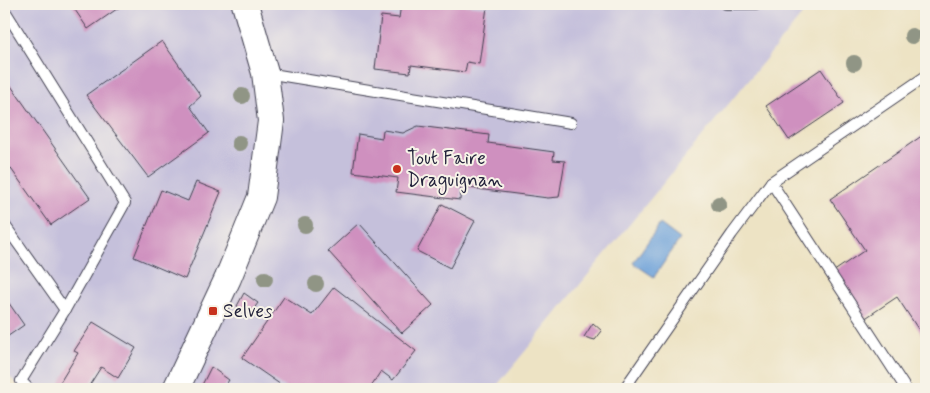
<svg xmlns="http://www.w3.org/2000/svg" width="930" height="393" font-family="Mynerve,sans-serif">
<rect width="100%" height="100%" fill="#f7f3e8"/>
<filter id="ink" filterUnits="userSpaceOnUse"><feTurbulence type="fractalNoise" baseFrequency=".02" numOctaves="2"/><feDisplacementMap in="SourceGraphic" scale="10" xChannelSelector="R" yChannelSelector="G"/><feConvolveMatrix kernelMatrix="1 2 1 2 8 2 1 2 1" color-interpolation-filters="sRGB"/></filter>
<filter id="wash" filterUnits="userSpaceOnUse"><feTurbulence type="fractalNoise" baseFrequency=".0096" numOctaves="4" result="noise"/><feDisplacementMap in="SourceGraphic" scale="20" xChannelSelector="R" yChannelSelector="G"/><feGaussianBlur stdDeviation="1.12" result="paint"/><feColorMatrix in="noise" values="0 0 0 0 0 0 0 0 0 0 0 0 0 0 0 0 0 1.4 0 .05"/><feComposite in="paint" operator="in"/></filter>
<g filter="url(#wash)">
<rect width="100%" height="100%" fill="#ede3c4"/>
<polygon fill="#c5c0db" points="4,4 811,4 494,389 24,389 4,373"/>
<polygon fill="#6da1d9" stroke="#48628a" points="660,224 680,239 654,277 633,263"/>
<g id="blocks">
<g fill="#cf90bf">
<polygon points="71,4 124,4 88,29"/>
<polygon points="401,4 451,4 487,7 479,64 467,62 465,72 411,65 410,73 375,69 381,16 399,18"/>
<polygon points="162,41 201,96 190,106 209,133 148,177 86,95"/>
<polygon points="821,69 844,103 789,140 766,106"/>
<polygon points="4,76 90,198 51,225 4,159"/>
<polygon points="418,126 489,135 488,143 554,152 553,160 565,161 559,197 548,198 461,187 460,200 396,192 398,178 353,172 358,134 382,138 383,130 403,133"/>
<polygon points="926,133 926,341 897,297 861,321 830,274 865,250 830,199"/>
<polygon points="196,182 221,192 185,279 134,257 161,190 188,201"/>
<polygon points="442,204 475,221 450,268 417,251"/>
<polygon points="359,223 433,305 402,333 328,251"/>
<polygon points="334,287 416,351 393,380 381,371 369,389 287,389 242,358 284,297 312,315"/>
<polygon points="244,293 258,303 250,314 237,306"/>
<polygon points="4,296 24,325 4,339"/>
<polygon points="93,322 136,348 118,378 101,367 87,389 56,389 78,353 74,351"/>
<polygon points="593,323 602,331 595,340 584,337"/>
<polygon points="211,367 229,380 223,389 200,389"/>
</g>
</g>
</g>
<g filter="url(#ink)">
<use href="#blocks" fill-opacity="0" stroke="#403f50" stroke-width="1"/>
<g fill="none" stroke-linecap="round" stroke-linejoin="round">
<g stroke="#403f50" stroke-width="12">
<g id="service">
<polyline points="726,4 756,4"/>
<polyline points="4,9 125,203 65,310 21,381 29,389"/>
<polyline points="266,73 571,123"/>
<polyline points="771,182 906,389"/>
<polyline points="4,224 65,310"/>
<polyline points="624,389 732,234 771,182 926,76"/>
</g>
</g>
<g stroke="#403f50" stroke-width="28">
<polyline id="tertiary" points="176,389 228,278 261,197 271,121 265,73 245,4"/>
</g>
<use href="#service" stroke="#fff" stroke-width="10"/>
<use href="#tertiary" stroke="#fff" stroke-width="26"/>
</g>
<g fill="#909585">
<circle cx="912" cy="36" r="8"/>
<circle cx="854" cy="63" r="8"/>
<circle cx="242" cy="96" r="8"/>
<circle cx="239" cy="143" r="8"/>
<circle cx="719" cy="204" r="8"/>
<circle cx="305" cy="225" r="8"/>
<circle cx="265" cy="279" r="8"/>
<circle cx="316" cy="284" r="8"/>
</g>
</g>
<g fill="#c8321e" stroke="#f7f3e8" stroke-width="2">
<circle cx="397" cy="169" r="5"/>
<rect x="208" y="306" width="10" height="10" rx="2.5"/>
</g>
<g text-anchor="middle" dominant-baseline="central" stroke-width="4" stroke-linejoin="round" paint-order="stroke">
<g font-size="19" fill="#22223b" stroke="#f7f3e8" text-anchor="start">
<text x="407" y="158">Tout Faire<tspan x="407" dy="22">Draguignan</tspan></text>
<text x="223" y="311">Selves</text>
</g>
</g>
<rect width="930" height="393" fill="none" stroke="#f7f3e8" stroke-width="20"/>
</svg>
